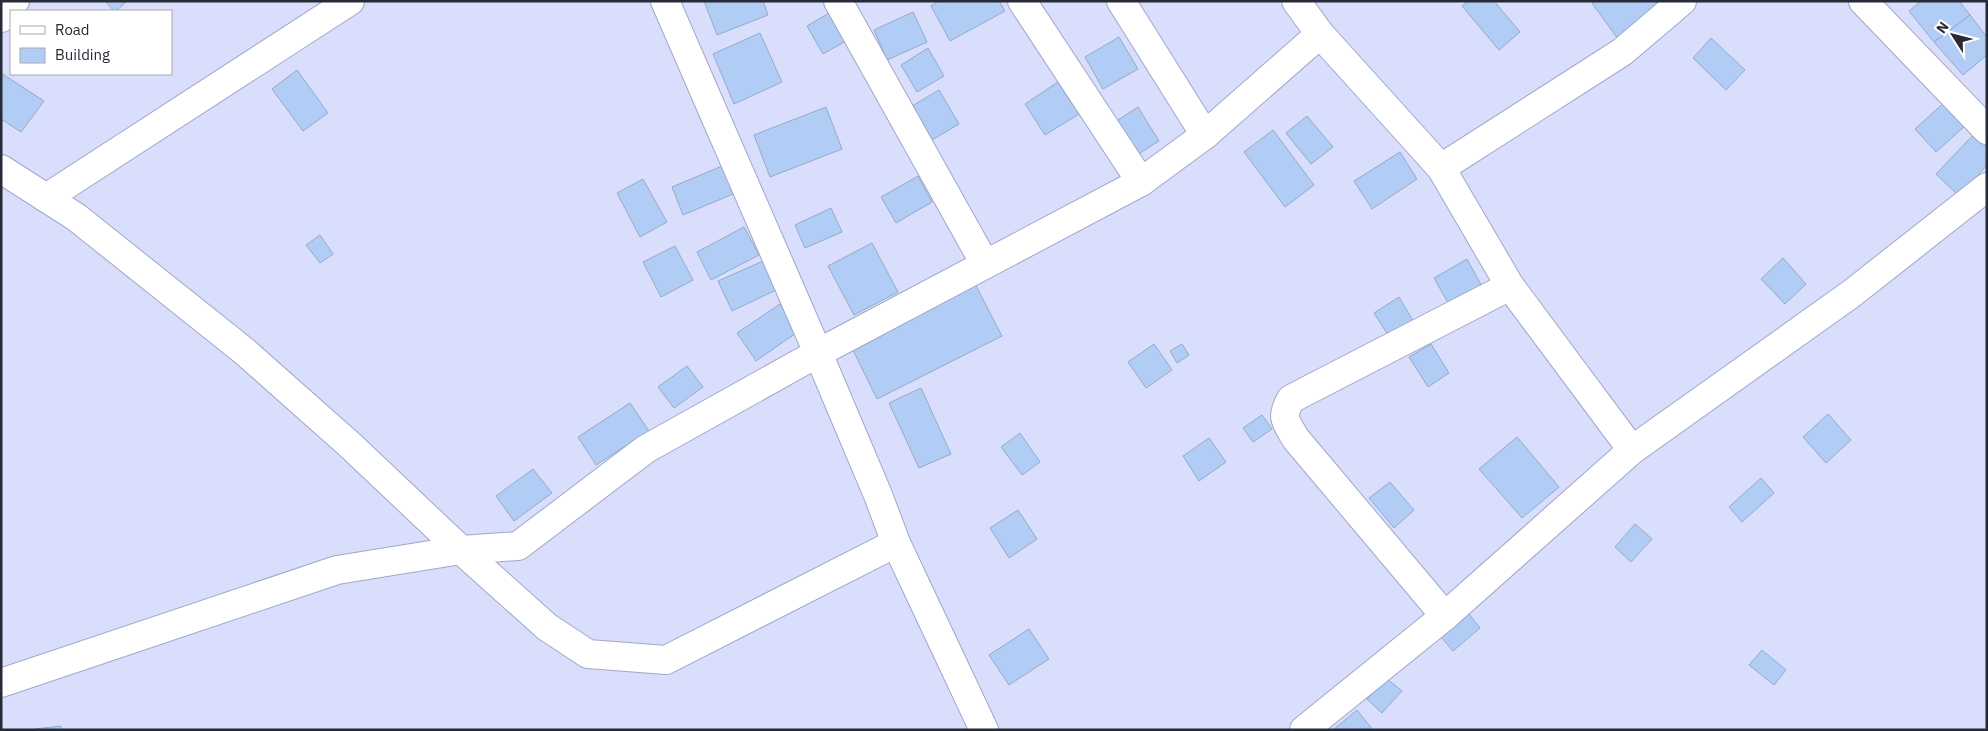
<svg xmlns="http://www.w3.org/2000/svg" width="1988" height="731" font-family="'IBM Plex Sans',sans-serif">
<rect width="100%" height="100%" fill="#d8defb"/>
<g fill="#b1cdf5" stroke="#95aac8">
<polygon points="105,1 127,1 116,11 114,11"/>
<polygon points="704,1 763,1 768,15 717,35"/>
<polygon points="939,1 999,1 1005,11 950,41 931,6"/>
<polygon points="1468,1 1494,1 1520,32 1499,50 1462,6"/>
<polygon points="1594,1 1659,1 1665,10 1621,43 1592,3"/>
<polygon points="1921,1 1959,1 1970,15 1934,42 1909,11"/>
<polygon points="836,9 853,37 823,54 807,26"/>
<polygon points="913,12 927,42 887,60 874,30"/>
<polygon points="1970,15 1987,37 1987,55 1963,75 1934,42"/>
<polygon points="760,33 782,82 734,104 713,54"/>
<polygon points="1119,37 1138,69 1103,89 1085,57"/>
<polygon points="1711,38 1745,70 1726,90 1693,58"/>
<polygon points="928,48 944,76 917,92 901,65"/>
<polygon points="297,70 328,113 303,131 272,89"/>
<polygon points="1,73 44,101 21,132 1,119"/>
<polygon points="1058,82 1079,114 1045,135 1025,104"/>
<polygon points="939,90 959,124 932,140 912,106"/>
<polygon points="1946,101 1967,124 1936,152 1915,129"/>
<polygon points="826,107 842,149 770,177 754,135"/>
<polygon points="1138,107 1159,141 1132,158 1112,124"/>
<polygon points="1307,116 1333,147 1311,164 1286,133"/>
<polygon points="1273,130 1314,185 1285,207 1244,152"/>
<polygon points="1975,133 1987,144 1987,165 1959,196 1936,174"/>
<polygon points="1400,152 1417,179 1372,209 1354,181"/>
<polygon points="722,166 733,194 683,215 672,187"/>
<polygon points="918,176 932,202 896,223 881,197"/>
<polygon points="643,179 667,222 640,237 617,193"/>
<polygon points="831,208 842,232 805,248 795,225"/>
<polygon points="744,227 759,255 711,280 697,252"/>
<polygon points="320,235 333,254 320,263 306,245"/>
<polygon points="872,243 898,292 854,315 828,266"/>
<polygon points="675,246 693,280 661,297 643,262"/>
<polygon points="1783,258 1806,284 1785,304 1761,279"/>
<polygon points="1467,259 1484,290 1451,308 1434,278"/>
<polygon points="763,261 776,290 732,311 718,281"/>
<polygon points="975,284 1002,336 877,399 851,346"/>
<polygon points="1399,297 1416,326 1392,341 1374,313"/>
<polygon points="780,304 799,331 756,361 737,333"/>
<polygon points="1154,344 1172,370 1146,388 1128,362"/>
<polygon points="1182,344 1189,355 1177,363 1170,351"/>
<polygon points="1431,344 1449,373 1428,387 1409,357"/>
<polygon points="687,366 703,387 674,408 658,387"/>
<polygon points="921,388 951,454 919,468 889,403"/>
<polygon points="630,403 649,431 596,465 578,437"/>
<polygon points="1828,414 1851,440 1826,463 1803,437"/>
<polygon points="1262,415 1272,429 1253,442 1243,428"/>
<polygon points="1020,433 1040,462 1022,475 1001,447"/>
<polygon points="1517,437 1559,487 1522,518 1479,469"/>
<polygon points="1209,438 1226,462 1199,481 1183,456"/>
<polygon points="533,469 552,493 514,521 496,496"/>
<polygon points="1761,478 1774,493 1742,522 1729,507"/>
<polygon points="1390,482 1414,510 1394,528 1369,498"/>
<polygon points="1018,510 1037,539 1009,558 990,528"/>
<polygon points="1635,524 1652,539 1631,562 1615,547"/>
<polygon points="1469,614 1480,628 1453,651 1441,637"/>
<polygon points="1029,629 1049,659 1009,685 989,655"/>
<polygon points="1762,650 1786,670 1774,685 1749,665"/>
<polygon points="1386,678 1402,691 1382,713 1367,699"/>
<polygon points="1357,710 1373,730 1333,730"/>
<polygon points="61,726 61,730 35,730 35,729"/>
</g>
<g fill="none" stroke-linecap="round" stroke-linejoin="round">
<g stroke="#a0a7c9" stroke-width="30">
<g id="minor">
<polyline points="665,1 818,353 878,495 896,543 984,730"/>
<polyline points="838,1 985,264"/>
<polyline points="1022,1 1141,182"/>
<polyline points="1121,1 1205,135"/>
<polyline points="1296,1 1320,34 1441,168 1510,286 1632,450"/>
<polyline points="1863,1 1987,130"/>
<polyline points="1,18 15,1"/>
<polyline points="1441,168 1622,52 1682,1"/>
<polyline points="1,169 76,217 244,351 350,445 461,550 547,627 588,654 666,660 896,543"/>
<polyline points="46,198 350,1"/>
<path d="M1445,616L1296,439C1286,422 1280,418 1291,399L1510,286"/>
<polyline points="1,683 337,570 461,550 518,546 646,449 818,353 1141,182 1205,135 1320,34"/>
<polyline points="1304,730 1445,616 1632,450 1851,294 1987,187"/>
</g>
</g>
<use href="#minor" stroke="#fff" stroke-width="28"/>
</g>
<rect width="1988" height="731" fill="none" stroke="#272a37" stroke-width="5"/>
<rect x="10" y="10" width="162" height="65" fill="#ffffff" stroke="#a9aaaf"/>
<rect x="20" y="26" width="25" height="8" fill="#ffffff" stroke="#a9aaaf"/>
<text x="55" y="35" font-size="15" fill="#272a37">Road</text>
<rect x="20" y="48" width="25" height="15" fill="#b1cdf5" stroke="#a9aaaf"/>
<text x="55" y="60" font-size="15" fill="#272a37">Building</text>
<g transform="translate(1953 35) rotate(306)" stroke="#ffffff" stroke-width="4" paint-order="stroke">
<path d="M0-4L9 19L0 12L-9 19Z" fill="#272a37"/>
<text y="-8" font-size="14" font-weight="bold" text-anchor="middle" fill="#272a37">N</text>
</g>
</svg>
